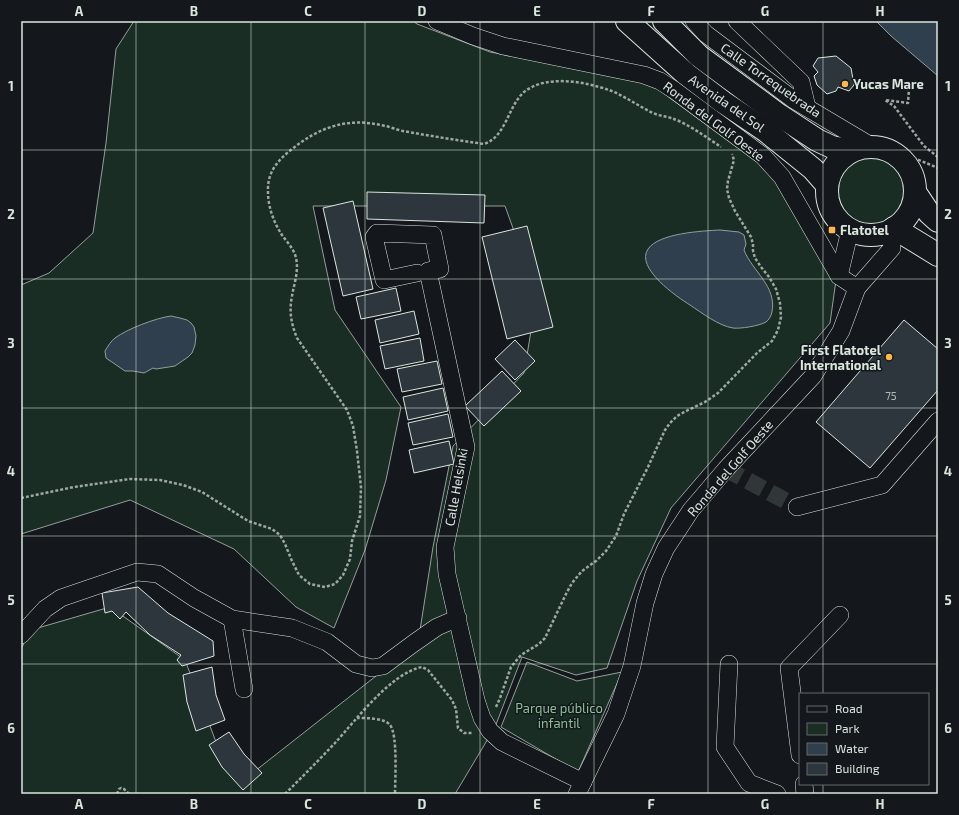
<svg xmlns="http://www.w3.org/2000/svg" width="959" height="815" font-family="'Exo 2',sans-serif">
<rect width="100%" height="100%" fill="#14181c"/>
<g fill="#1a2d24" stroke="#939e99">
<polygon points="134,21 413,21 417,24 490,52 648,82 774,174 836,280 830,323 671,508 637,581 607,668 576,675 522,657 495,727 455,794 21,794 21,649 31,630 110,607 185,660 227,771 241,782 418,643 433,547 453,446 524,373 537,295 505,206 313,206 335,310 401,407 386,480 365,550 334,628 296,607 234,549 130,500 21,534 21,285 49,273 93,233 106,143 116,49"/>
<circle cx="870" cy="191" r="34"/>
<polygon points="527,662 577,681 622,672 578,772 501,727"/>
</g>
<g fill="#2f3f4d" stroke="#939e99">
<polygon points="876,21 938,21 938,76 891,36"/>
<path d="M720,230L739,232L744,235L746,244L744,250C752,271 777,286 772,312C771,316 769,320 766,322C759,326 740,329 733,328C719,326 702,313 690,305C677,297 635,268 648,249C659,233 702,231 720,230Z"/>
<path d="M171,316L180,318L187,320L191,323L194,327L196,336L195,345L192,353L188,357L175,366L156,369L153,368L144,373L133,371H125L106,358L105,351C108,346 111,341 115,338C127,329 156,318 171,316Z"/>
</g>
<g fill="#2c363c" stroke="#d8e6dc">
<polygon points="836,56 851,68 854,85 849,91 838,87 836,91 827,94 817,85 814,76 818,72 813,66 818,58"/>
<polygon points="367,192 485,195 484,223 367,219"/>
<polygon points="353,201 373,289 343,296 323,208"/>
<polygon points="527,226 553,327 507,339 482,237"/>
<polygon points="396,288 401,311 361,319 356,297"/>
<polygon points="414,311 419,334 380,343 375,320"/>
<polygon points="904,320 938,349 938,390 870,468 816,422"/>
<polygon points="420,338 424,361 385,369 380,346"/>
<polygon points="515,340 535,361 515,380 495,359"/>
<polygon points="437,361 442,384 402,392 397,369"/>
<polygon points="502,371 521,391 484,426 465,406"/>
<polygon points="443,388 448,411 408,420 403,397"/>
<polygon points="448,414 453,437 413,445 408,423"/>
<polygon points="449,441 454,464 414,473 409,450"/>
<polygon points="138,587 168,613 213,641 214,656 182,666 177,660 181,655 150,635 126,612 120,619 112,611 105,613 102,593"/>
<polygon points="212,667 216,695 225,720 196,731 187,702 183,675"/>
<polygon points="229,732 244,754 262,773 243,790 222,767 209,745"/>
</g>
<g fill="none" stroke-linecap="round" stroke-linejoin="round">
<polyline stroke="#313739" stroke-width="17" stroke-dasharray="17 8" stroke-linecap="butt" points="726,469 797,507"/>
<g stroke="#d8e6dc" stroke-width="18">
<g id="minor">
<polyline points="437,21 473,36 503,46 644,75 660,81 674,90 763,156 782,177 839,276 857,288"/>
<polyline points="694,21 706,34 794,100 873,147"/>
<polyline points="737,21 801,82 807,107"/>
<polyline points="417,273 384,280 374,237 377,233 433,235 440,269 428,271 466,447 445,547 447,574 476,700 482,718 490,731 502,742 583,782"/>
<polyline points="839,276 850,230"/>
<polyline points="797,507 882,485 938,421"/>
<polyline points="232,619 244,689"/>
<polyline points="21,635 45,609 61,598 137,572 158,574 194,598 232,619 292,628 327,642 356,664 372,668 383,666 414,643 437,627 458,618"/>
<polyline points="729,664 725,747 749,783 777,794"/>
<polyline points="800,755 789,668 840,615"/>
<polyline points="804,784 805,794"/>
<polyline points="577,794 616,714 632,666 645,603 654,574 666,548 691,510 726,469 813,376 841,331 857,288 892,248 890,231"/>
</g>
</g>
<g stroke="#d8e6dc" stroke-width="24">
<g id="major">
<polyline points="627,21 686,74 723,102 766,131 813,169 827,185"/>
<polyline points="664,21 699,56 779,115 817,140 832,147 851,151"/>
<circle cx="871" cy="191" r="44"/>
<polyline points="915,192 929,213 938,221"/>
<polyline points="894,228 938,255"/>
</g>
</g>
<g stroke="#9da8a2" stroke-width="2.5" stroke-dasharray="3 2" stroke-linecap="butt">
<polyline points="920,88 915,82 909,89 908,103 885,100 894,106 924,146 938,157"/>
<polyline points="907,166 914,158 938,168"/>
<path d="M21,498L74,487L130,479L160,480L183,485L202,492L248,521L272,529L280,535L285,544L292,561L299,575L310,584L325,587L335,584L343,575L350,559L352,541L360,516L361,487L357,451L353,426L347,410L297,338C291,323 289,312 292,296C294,284 299,271 296,258C294,249 287,242 282,235C274,223 268,207 268,192C267,172 278,160 292,149C321,126 349,117 385,126C391,127 397,130 403,131C430,136 457,140 484,144C506,137 508,106 524,92C546,74 586,82 609,90C625,96 638,106 653,113C659,116 665,116 671,118C687,123 706,137 721,147"/>
<polyline points="496,707 500,698 511,667 521,655 539,644 545,638 566,594 572,583 582,571 596,561 606,551 616,536 624,514 648,467 665,430 670,423 677,416 688,410 705,402 718,393 757,353 772,341 778,330 781,317 780,303 776,289 769,277 761,267 755,258 753,251 753,244 751,237 735,211 729,198 727,189 728,181 734,160 732,154"/>
<path d="M357,718C366,718 385,718 390,725C398,735 395,780 395,794"/>
<polyline points="117,794 119,789 121,788 124,789 129,794"/>
<path d="M285,794C302,777 319,760 335,743C356,720 391,673 422,667L428,670L452,700L456,709L458,728L464,733H472"/>
</g>
<use href="#minor" stroke="#14181c" stroke-width="17"/>
<use href="#major" stroke="#14181c" stroke-width="22"/>
</g>
<path fill="none" stroke="#d8e6dc" stroke-width="1" stroke-opacity="0.55" d="M136,21V794M251,21V794M365,21V794M480,21V794M594,21V794M708,21V794M823,21V694M21,150H938M21,279H938M21,408H938M21,536H938M21,664H938M823,784V794"/>
<g fill="#ffb74d" stroke="#14181c" stroke-width="1.5">
<circle cx="845" cy="84" r="4"/>
<rect x="828" y="226" width="8" height="8" rx="2"/>
<circle cx="889" cy="357" r="4"/>
</g>
<g text-anchor="middle" dominant-baseline="central" stroke-width="3" stroke-linejoin="round" paint-order="stroke">
<g font-size="11" fill="#adbab4">
<text x="891" y="395">75</text>
</g>
<g font-size="13" fill="#d8e6dc" stroke="#14181c">
<text transform="translate(771 80) rotate(35)">Calle Torrequebrada</text>
<text transform="translate(727 103) rotate(35)">Avenida del Sol</text>
<text transform="translate(714 121) rotate(37)">Ronda del Golf Oeste</text>
<text transform="translate(730 468) rotate(-49)">Ronda del Golf Oeste</text>
<text transform="translate(456 487) rotate(-80)">Calle Helsinki</text>
</g>
<g font-size="13" font-weight="bold" fill="#d8e6dc" stroke="#14181c" text-anchor="start">
<text x="853" y="84">Yucas Mare</text>
<text x="840" y="230">Flatotel</text>
<text x="881" y="350" text-anchor="end">First Flatotel<tspan x="881" dy="15">International</tspan></text>
</g>
<g font-size="13" fill="#8ac095" stroke="#14181c">
<text x="559" y="708">Parque público<tspan x="559" dy="15">infantil</tspan></text>
</g>
</g>
<rect width="959" height="815" fill="none" stroke="#14181c" stroke-width="44"/>
<rect x="799" y="693" width="130" height="92" fill="#14181c" stroke="#626a69"/>
<rect x="807" y="706" width="20" height="6" fill="#14181c" stroke="#626a69"/>
<text x="835" y="713" font-size="12" fill="#d8e6dc">Road</text>
<rect x="807" y="723" width="20" height="12" fill="#1a2d24" stroke="#626a69"/>
<text x="835" y="733" font-size="12" fill="#d8e6dc">Park</text>
<rect x="807" y="743" width="20" height="12" fill="#2f3f4d" stroke="#626a69"/>
<text x="835" y="753" font-size="12" fill="#d8e6dc">Water</text>
<rect x="807" y="763" width="20" height="12" fill="#2c363c" stroke="#626a69"/>
<text x="835" y="773" font-size="12" fill="#d8e6dc">Building</text>
<rect x="22" y="22" width="915" height="771" fill="none" stroke="#d8e6dc" stroke-width="1.5"/>
<g font-size="13" text-anchor="middle" font-weight="bold" fill="#d8e6dc">
<text x="79" y="16">A</text>
<text x="194" y="16">B</text>
<text x="308" y="16">C</text>
<text x="422" y="16">D</text>
<text x="537" y="16">E</text>
<text x="651" y="16">F</text>
<text x="765" y="16">G</text>
<text x="880" y="16">H</text>
<text x="11" y="91">1</text>
<text x="948" y="91">1</text>
<text x="11" y="219">2</text>
<text x="948" y="219">2</text>
<text x="11" y="348">3</text>
<text x="948" y="348">3</text>
<text x="11" y="476">4</text>
<text x="948" y="476">4</text>
<text x="11" y="605">5</text>
<text x="948" y="605">5</text>
<text x="11" y="733">6</text>
<text x="948" y="733">6</text>
<text x="79" y="809">A</text>
<text x="194" y="809">B</text>
<text x="308" y="809">C</text>
<text x="422" y="809">D</text>
<text x="537" y="809">E</text>
<text x="651" y="809">F</text>
<text x="765" y="809">G</text>
<text x="880" y="809">H</text>
</g>
</svg>
